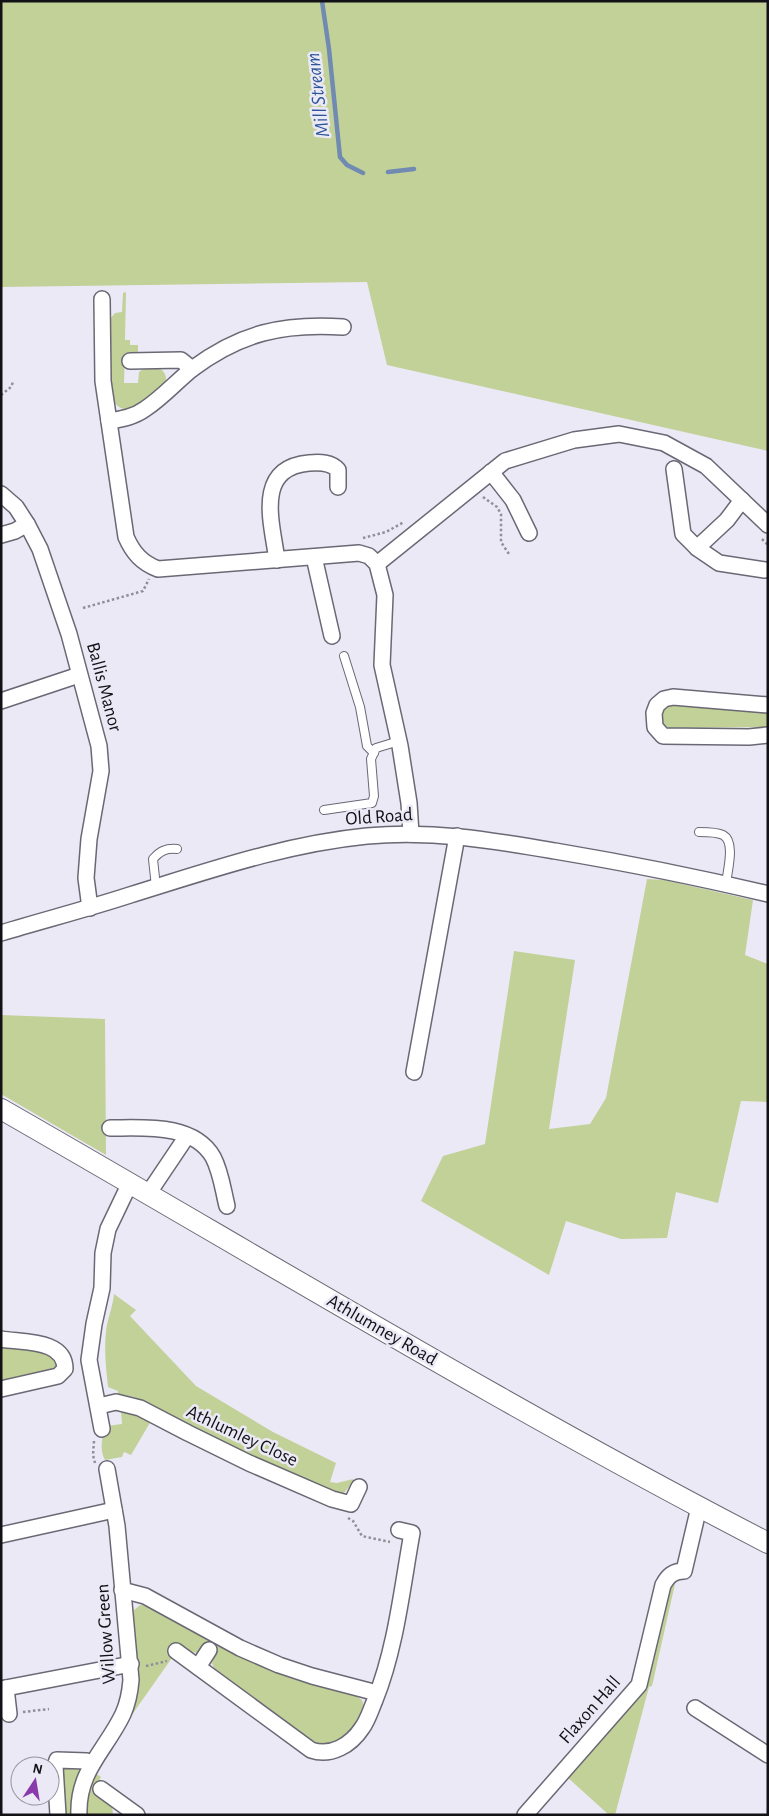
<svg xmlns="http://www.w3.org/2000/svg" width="769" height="1816" font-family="'Alegreya Sans',sans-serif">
<rect width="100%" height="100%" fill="#ece9f7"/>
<g fill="#c1d198">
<polygon points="1,1 766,1 768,9 768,451 387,365 367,282 1,287"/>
<path d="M126,292L125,340H130V345H138V353H125L124,383H138L139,372C151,363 168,366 166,383C149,397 126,426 111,397L109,320L115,313L122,312L123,293Z"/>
<polygon points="671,703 768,711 768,727 669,728 662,724 660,717 662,709"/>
<polygon points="647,879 664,880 753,900 745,955 768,964 768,1102 741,1101 718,1203 676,1192 667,1238 621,1239 566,1221 549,1275 421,1201 443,1156 485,1144 514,951 575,960 549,1129 590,1124 606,1098"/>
<polygon points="1,1015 105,1019 106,1155 1,1094"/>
<path d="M114,1294L136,1310L130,1316L196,1386L273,1432L336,1463L330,1482L337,1483L353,1479V1482L344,1493H339L269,1466L134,1397L118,1395V1391L108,1387C106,1369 104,1350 106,1332C107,1319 113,1307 114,1294Z"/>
<path d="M1,1346C21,1347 40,1350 58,1358L57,1370L1,1383Z"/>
<path d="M126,1409L151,1421L131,1455L124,1452L122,1457L105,1460C99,1450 102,1436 106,1426L122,1424L121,1411Z"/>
<polygon points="675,1584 652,1686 649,1687 615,1815 609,1815 566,1776 640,1695 671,1586"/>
<path d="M140,1605L150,1606L247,1658L294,1679L356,1696L362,1700L365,1709C352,1731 346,1742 319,1746L214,1668L212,1663L217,1651L206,1645L197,1653L187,1651L181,1645L129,1719L134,1705L139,1681L133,1611Z"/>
<polygon points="62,1765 77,1766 81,1770 74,1786 73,1815 64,1815"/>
<polygon points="95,1773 101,1777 93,1791 112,1805 113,1815 87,1815 87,1795"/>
</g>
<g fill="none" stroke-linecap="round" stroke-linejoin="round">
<g stroke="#718ab1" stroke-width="4.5">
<polyline points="322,1 329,49 340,157 347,165 363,173"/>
<polyline points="388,172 414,169"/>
</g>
<g stroke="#6a6874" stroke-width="10">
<g id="lane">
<polyline points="344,656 360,707 367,746 374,753"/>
<polyline points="324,810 372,803 374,796 371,759 376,748 399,741"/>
<path d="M699,832C706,832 717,832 723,835C736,842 727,872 726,884"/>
<path d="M156,887L153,859C160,851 166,848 177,849"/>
</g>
</g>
<g stroke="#6a6874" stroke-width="18">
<g id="street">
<path d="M102,299L103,381L126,537C133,553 142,563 158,569L359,553L369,556L377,564L385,595L382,665L400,746L409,803L411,834"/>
<polyline points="130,361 181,360 192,369"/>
<path d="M109,421C122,419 134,417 145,409C162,398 176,382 192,369C240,333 283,323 343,327"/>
<polyline points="674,469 683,534 697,548 719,563 765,570"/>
<polyline points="491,472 513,500 529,533"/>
<polyline points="1,494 16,507 27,524 40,549 69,634 99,746 101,771 89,839 86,878 90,908"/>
<polyline points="1,535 15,531 27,524"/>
<polyline points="697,548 727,520 742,500"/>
<polyline points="314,557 332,636"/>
<path d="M277,560C272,523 254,468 309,463C320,462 331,462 338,470V487"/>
<polyline points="377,564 505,461 574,440 619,434 664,443 706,466 768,525"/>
<polyline points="1,701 79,675"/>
<polyline points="768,705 673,697 664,699 657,705 654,713 655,727 663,736 749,737 768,735"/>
<path d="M1,933C44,920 87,909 130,895C208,871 285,844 367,836C433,830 490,840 555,851C626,863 697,877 768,894"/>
<polyline points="414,1072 457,836"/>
<path d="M110,1128C144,1128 193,1123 213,1157C221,1172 223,1190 227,1206"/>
<polyline points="148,1194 187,1136"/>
<path d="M1,1339C23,1343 65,1339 65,1369L58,1376L1,1389"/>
<polyline points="99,1406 116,1402 140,1408 188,1433 249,1463 332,1499 351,1504 359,1487"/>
<polyline points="102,1429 89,1360 94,1324 102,1288 103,1253 108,1229 130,1183"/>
<polyline points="1,1535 114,1510"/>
<polyline points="122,1590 145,1596 240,1648 279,1665 312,1676 377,1693"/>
<path d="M176,1651L311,1750C331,1757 351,1745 362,1728C368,1720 371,1709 375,1700C396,1648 402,1588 412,1533L399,1530"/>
<polyline points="198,1667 209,1650"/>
<polyline points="6,1688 9,1714"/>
<polyline points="1,1689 131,1664"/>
<polyline points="695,1708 768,1755"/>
<polyline points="101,1789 137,1815"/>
<polyline points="58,1815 55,1766 57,1760 87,1761 93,1763"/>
<path d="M79,1815C77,1771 106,1750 123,1714C128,1703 130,1692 131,1680L117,1526L107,1469"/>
<path d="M525,1815L639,1685L663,1585C668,1576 673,1571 684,1571L699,1507"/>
</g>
</g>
<g stroke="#6a6874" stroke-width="22">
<path id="secondary" d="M1,1109C256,1255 507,1408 768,1543"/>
</g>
<g stroke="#908e98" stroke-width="2.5" stroke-dasharray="2.5 2.5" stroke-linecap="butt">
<polyline points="1,395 11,387 13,382"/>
<polyline points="483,497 497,507 501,514 501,542 509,554"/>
<polyline points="363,538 386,532 404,522"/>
<polyline points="762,539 768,545"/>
<polyline points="83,608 143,591 149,579"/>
<polyline points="94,1441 93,1455 95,1463"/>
<polyline points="348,1518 353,1521 362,1536 390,1542"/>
<polyline points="146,1666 167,1661"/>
<polyline points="23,1712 49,1709"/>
</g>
<use href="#lane" stroke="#fff" stroke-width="8"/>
<use href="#street" stroke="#fff" stroke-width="15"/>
<use href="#secondary" stroke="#fff" stroke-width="20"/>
</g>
<g text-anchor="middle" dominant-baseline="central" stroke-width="5" stroke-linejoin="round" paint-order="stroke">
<g font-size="19" fill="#121115" stroke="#ece9f7">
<text transform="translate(104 687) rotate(75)">Ballis Manor</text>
<text transform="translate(379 817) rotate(-4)">Old Road</text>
<text transform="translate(382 1330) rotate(30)">Athlumney Road</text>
<text transform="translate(242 1436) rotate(25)">Athlumley Close</text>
<text transform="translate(106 1634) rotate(-94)">Willow Green</text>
<text transform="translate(590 1710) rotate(-49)">Flaxon Hall</text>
</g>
<g font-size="20" font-style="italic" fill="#2b5697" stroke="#ece9f7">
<text transform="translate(318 95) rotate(-97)">Mill Stream</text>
</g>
</g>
<rect width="769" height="1816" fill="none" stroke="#121115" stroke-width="5"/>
<g transform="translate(35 1781) rotate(12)"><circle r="24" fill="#ece9f7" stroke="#95939d"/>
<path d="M0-4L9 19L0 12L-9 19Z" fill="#8a3bab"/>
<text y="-8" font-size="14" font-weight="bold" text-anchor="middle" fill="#121115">N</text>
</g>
</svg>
